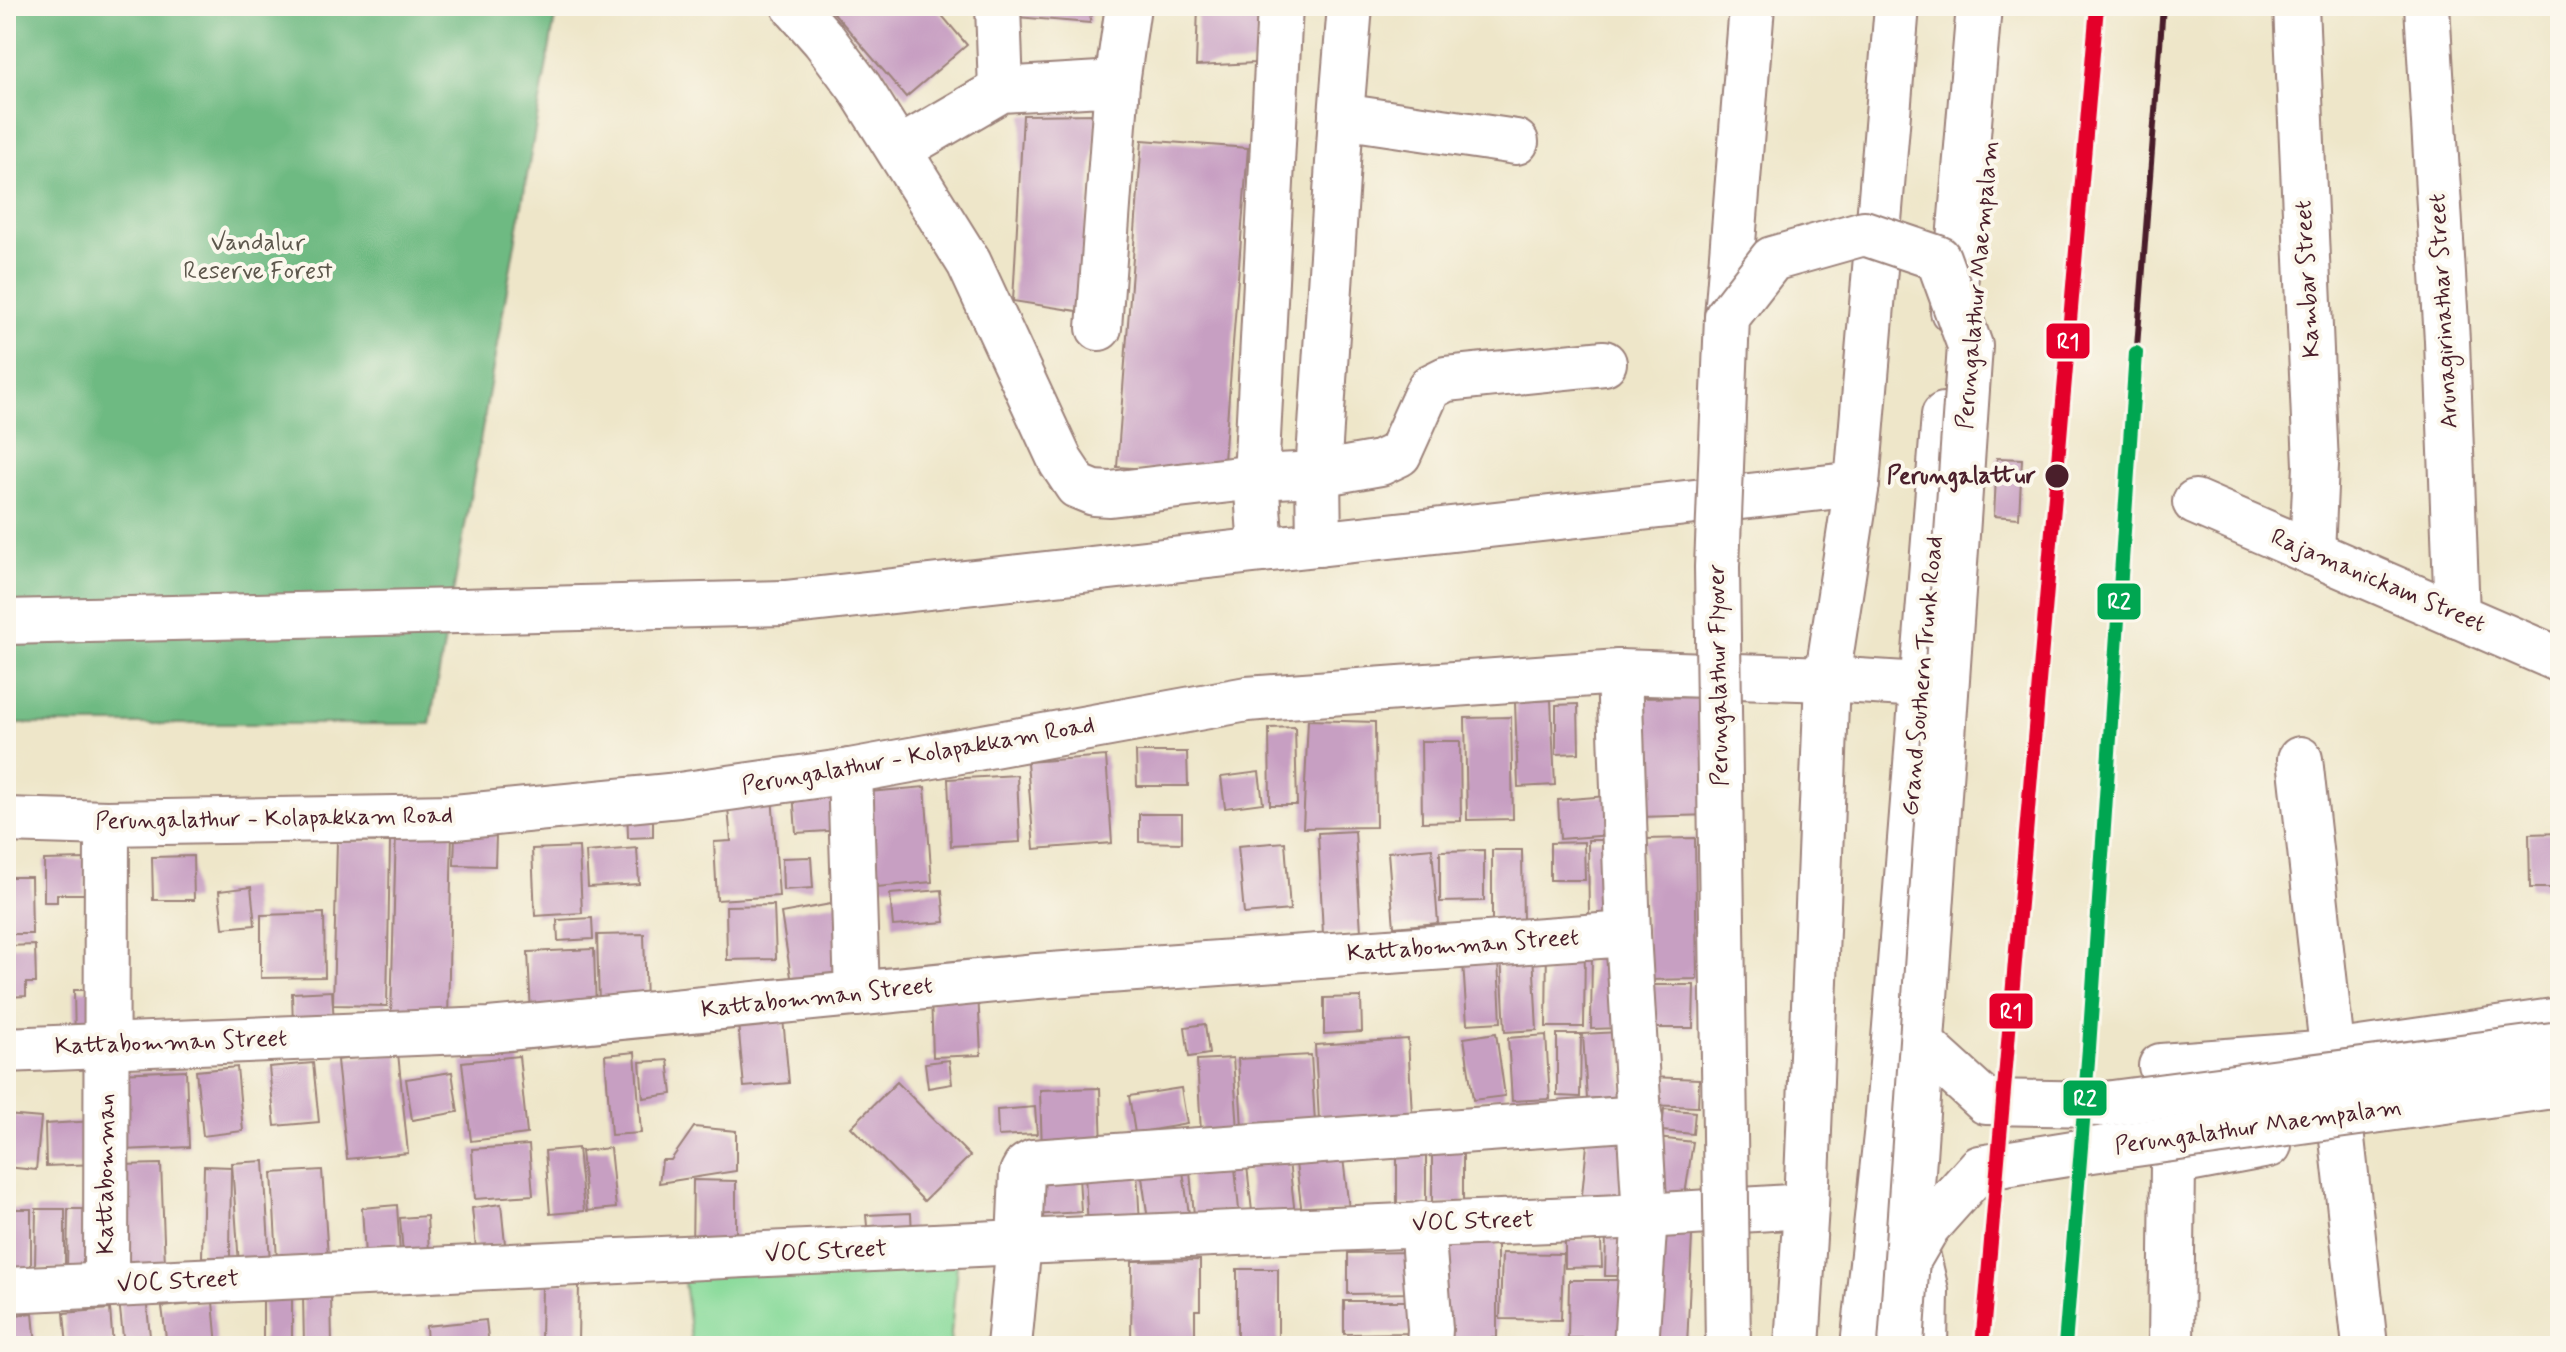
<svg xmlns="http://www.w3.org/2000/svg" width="2566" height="1352" font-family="Mynerve,sans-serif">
<rect width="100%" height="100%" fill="#fbf7ec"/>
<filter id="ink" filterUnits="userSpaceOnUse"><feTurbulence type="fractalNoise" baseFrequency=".0125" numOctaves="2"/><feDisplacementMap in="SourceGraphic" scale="16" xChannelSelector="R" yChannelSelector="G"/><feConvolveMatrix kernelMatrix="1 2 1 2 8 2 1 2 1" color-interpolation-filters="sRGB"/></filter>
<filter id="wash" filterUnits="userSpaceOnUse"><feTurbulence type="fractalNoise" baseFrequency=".006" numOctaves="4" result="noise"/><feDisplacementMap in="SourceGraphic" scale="32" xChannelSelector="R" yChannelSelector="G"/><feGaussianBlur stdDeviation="1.8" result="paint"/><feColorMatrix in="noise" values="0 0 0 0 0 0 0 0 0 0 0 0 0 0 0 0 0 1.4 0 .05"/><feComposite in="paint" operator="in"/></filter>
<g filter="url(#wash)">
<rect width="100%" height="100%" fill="#eee6c9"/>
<polygon fill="#88da9a" stroke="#697c62" stroke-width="2" points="957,1264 950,1346 692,1346 683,1274"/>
<polygon fill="#6eba82" stroke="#5c6c56" stroke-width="2" points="6,6 557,6 430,724 6,724"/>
<g id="blocks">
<g fill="#c79fc2">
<polygon points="828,6 934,6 967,45 906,97"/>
<polygon points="1004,6 1113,6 1112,14 1091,12 1090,23 1003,16"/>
<polygon points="1198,6 1259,6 1255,63 1196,66"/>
<polygon points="1098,114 1077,311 1013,301 1023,115"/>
<polygon points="1142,140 1248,148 1223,474 1117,467"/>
<polygon points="1997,458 2022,459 2019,518 1994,516"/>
<polygon points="1710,697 1712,815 1638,817 1636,698"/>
<polygon points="1551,700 1555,785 1518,787 1515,702"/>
<polygon points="1578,704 1579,753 1556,754 1556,705"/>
<polygon points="1511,717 1513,819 1467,820 1465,718"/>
<polygon points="1308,720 1375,722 1376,827 1303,828"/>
<polygon points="1295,727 1297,805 1270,805 1269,728"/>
<polygon points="1421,741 1460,741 1461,821 1422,822"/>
<polygon points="1136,752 1187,752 1188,786 1137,786"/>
<polygon points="1106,756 1112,843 1034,849 1027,762"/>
<polygon points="1259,772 1263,803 1225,808 1221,777"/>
<polygon points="1017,775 1020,842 951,846 948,779"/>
<polygon points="925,787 932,882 877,887 869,792"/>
<polygon points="841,788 844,830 796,833 793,791"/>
<polygon points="772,794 779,896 717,900 714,842 731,841 727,797"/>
<polygon points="1608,796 1611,835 1560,839 1558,800"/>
<polygon points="627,802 653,802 653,837 628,838"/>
<polygon points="1139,814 1182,814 1182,843 1139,842"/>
<polygon points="396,829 452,830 448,1020 391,1019"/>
<polygon points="1355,831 1361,932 1323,934 1318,833"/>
<polygon points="2560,833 2560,888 2530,888 2529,834"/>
<polygon points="455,834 496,835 495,866 454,865"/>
<polygon points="1695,838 1697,979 1647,980 1644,839"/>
<polygon points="1588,840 1617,840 1618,915 1589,916"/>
<polygon points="337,841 390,842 387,1006 333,1005"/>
<polygon points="1285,842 1290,910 1244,914 1238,846"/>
<polygon points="1584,842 1585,880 1550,880 1550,843"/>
<polygon points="579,847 582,913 535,916 532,849"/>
<polygon points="637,848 639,884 588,887 586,852"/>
<polygon points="1432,848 1438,923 1394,927 1388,852"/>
<polygon points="1484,850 1484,901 1440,902 1440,851"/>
<polygon points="1492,850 1522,850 1523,923 1492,923"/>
<polygon points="193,856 194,900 153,900 152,857"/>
<polygon points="811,857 813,888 783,890 782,858"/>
<polygon points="85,859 85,894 57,894 57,902 44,902 44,860"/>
<polygon points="6,877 31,877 32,934 6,934"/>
<polygon points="251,887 255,925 223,928 219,891"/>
<polygon points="942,890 945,922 893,926 890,894"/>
<polygon points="842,902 853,973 792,983 781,913"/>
<polygon points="774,905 776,959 727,960 726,906"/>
<polygon points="324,913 325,977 261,978 261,915"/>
<polygon points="592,918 593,939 558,941 557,920"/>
<polygon points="644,934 646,1003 599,1004 597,935"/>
<polygon points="1547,943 1585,944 1584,1027 1546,1027"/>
<polygon points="35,945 36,983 26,983 26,996 6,997 6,946"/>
<polygon points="594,949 596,1010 531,1014 528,952"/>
<polygon points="1592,950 1621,950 1621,1028 1591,1029"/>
<polygon points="1533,953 1537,1030 1505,1032 1501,955"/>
<polygon points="1498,960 1501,1022 1467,1024 1463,962"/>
<polygon points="1648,985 1694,985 1693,1028 1647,1028"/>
<polygon points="74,990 100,990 101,1042 75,1042"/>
<polygon points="332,991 334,1023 293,1026 292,993"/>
<polygon points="978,991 981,1055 933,1057 931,994"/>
<polygon points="1361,997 1362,1032 1324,1034 1324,998"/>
<polygon points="783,1018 789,1083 744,1087 738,1023"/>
<polygon points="1205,1024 1209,1054 1189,1057 1185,1027"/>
<polygon points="1619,1032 1623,1096 1587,1099 1583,1034"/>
<polygon points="1496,1033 1505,1096 1473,1100 1464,1038"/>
<polygon points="1557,1034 1581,1034 1580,1097 1557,1096"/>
<polygon points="1546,1035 1550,1099 1512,1101 1508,1038"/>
<polygon points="1408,1039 1412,1115 1319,1121 1315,1045"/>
<polygon points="635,1052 641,1133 611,1135 605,1055"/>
<polygon points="398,1053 408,1153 347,1159 337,1060"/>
<polygon points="1311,1055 1315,1123 1242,1128 1238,1059"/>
<polygon points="519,1056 527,1134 471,1141 462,1062"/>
<polygon points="1233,1058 1238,1130 1201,1132 1197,1060"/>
<polygon points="668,1060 672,1094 643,1098 640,1062"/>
<polygon points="949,1060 952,1084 928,1088 925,1063"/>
<polygon points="313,1063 319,1122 275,1126 269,1067"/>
<polygon points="237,1067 243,1131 203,1136 196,1071"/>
<polygon points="186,1070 189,1147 123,1150 119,1073"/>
<polygon points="452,1072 458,1112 412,1120 406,1079"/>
<polygon points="1651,1077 1699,1079 1698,1107 1650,1105"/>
<polygon points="897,1082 970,1156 924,1201 851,1127"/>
<polygon points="1100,1088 1102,1149 1042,1151 1040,1090"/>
<polygon points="1181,1088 1187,1124 1135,1133 1129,1096"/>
<polygon points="1035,1107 1037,1134 998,1136 997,1110"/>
<polygon points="1664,1109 1695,1112 1693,1134 1662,1131"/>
<polygon points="6,1115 41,1118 36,1170 6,1167"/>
<polygon points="95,1121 96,1164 46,1166 45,1124"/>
<polygon points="694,1127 736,1131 736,1171 659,1183 662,1160 671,1160"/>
<polygon points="1588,1135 1625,1139 1620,1198 1582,1195"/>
<polygon points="1657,1138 1693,1142 1685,1195 1660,1195"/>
<rect x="1397" y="1140" width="29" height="65"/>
<polygon points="1341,1141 1349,1209 1302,1214 1294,1146"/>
<polygon points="1287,1143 1295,1215 1253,1220 1245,1148"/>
<polygon points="529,1145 533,1195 475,1199 472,1149"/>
<rect x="1432" y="1147" width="31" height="57"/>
<polygon points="578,1148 584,1211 550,1214 545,1151"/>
<polygon points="610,1148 616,1208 587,1211 581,1151"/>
<polygon points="1234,1157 1239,1210 1194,1215 1189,1161"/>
<polygon points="264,1161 270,1263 239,1265 232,1163"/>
<polygon points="161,1164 165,1265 126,1267 121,1165"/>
<polygon points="1182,1164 1189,1214 1148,1220 1141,1170"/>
<polygon points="204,1166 231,1167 230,1258 202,1257"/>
<polygon points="322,1170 328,1257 277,1260 272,1173"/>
<polygon points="1137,1171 1140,1224 1088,1227 1085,1175"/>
<polygon points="1079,1176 1081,1212 1033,1215 1030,1179"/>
<polygon points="693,1180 736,1181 736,1251 692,1251"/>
<polygon points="501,1204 505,1244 476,1248 472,1208"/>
<polygon points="397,1205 400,1254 365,1256 362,1208"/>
<rect x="6" y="1209" width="25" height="59"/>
<polygon points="36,1209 65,1209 65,1269 35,1268"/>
<polygon points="68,1209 101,1209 100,1271 67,1271"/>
<polygon points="911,1213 912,1234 868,1237 866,1215"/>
<polygon points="427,1216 429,1252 403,1254 400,1218"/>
<polygon points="1606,1234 1632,1234 1631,1276 1605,1276"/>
<polygon points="1657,1234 1692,1235 1687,1346 1653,1346"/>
<polygon points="1432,1240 1497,1240 1497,1338 1431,1338"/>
<polygon points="1601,1240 1602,1267 1565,1268 1565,1241"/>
<polygon points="1416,1252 1417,1293 1348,1294 1348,1253"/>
<polygon points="1502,1253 1563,1254 1561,1320 1500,1319"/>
<polygon points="1200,1260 1200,1310 1195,1310 1195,1346 1131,1346 1132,1261"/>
<rect x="1237" y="1269" width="41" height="77"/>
<polygon points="1569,1280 1629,1280 1628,1338 1568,1338"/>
<polygon points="542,1283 579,1283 578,1342 541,1342"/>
<polygon points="331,1293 332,1346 304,1346 303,1294"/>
<polygon points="146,1297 151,1346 124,1346 119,1300"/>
<rect x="263" y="1298" width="29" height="48"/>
<polygon points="1344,1301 1412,1301 1412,1333 1344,1334"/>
<polygon points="213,1302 217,1346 167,1346 162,1307"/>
<polygon points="110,1309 113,1346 67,1346 64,1313"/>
<polygon points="33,1313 36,1346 6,1346 6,1316"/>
<polygon points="486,1320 489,1346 427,1346 426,1326"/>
</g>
</g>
</g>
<g filter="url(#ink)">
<use href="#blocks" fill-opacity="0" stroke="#9c827a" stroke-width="2"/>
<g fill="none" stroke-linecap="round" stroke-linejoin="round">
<g stroke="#9c827a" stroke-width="48">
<g id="minor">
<polyline points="794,6 824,40 859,87 969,263 1061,462 1077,486 1094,493 1110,494 1256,477 1318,474 1380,463 1399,454 1426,394 1430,387 1446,379 1604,363"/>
<polyline points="998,6 1001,90"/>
<polyline points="2296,6 2316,465 2312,553"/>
<polyline points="2427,6 2447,341 2457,616"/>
<polyline points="1117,83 1128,6"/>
<polyline points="1341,116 1516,142"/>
<polyline points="900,149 1001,90 1117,83 1099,328"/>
<polyline points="2195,502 2560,660"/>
<polyline points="1319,544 1318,474 1341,116 1350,6"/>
<polyline points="1261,550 1256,477 1280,6"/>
<polyline points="6,622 785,603 1857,484"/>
<polyline points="1619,672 1628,934 1645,1216 1636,1346"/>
<polyline points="2300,759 2365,1346"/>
<polyline points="850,771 857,994"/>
<polyline points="6,1050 489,1030 1037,976 1628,934"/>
<polyline points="2161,1066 2332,1053 2560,1020"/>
<polyline points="1422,1224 1430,1329 1429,1346"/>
<polyline points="1918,1257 1926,1291 1925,1346"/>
<polyline points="106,1285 107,823"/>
<polyline points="6,1290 1019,1242 1645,1216 1806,1206"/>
<polyline points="1009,1346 1019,1242 1022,1173 1026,1166 1033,1162 1640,1118"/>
<polyline points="2171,1346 2173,1163 2269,1145"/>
</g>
</g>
<g stroke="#9c827a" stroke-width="48">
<polyline id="major" points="6,820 107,823 455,817 679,795 850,771 1247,699 1619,672 1827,679 1921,685"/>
</g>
<g stroke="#9c827a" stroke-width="48">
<g id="highway">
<polyline points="1953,311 1979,6"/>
<polyline points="1727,317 1752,6"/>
<polyline points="1797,1346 1806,1206 1827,679 1857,484 1897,6"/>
<polyline points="1863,1346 1887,1126 1944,415"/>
</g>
</g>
<use href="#minor" stroke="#fff" stroke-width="44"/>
<use href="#major" stroke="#fff" stroke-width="44"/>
<use href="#highway" stroke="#fff" stroke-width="44"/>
<polyline stroke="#4a1f2b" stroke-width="6" points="2065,1346 2089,1048 2128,465 2163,6"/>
<g stroke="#9c827a" stroke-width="48" stroke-linecap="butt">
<g id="major-bridge">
<polyline points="1922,1044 1986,1102 2105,1104 2560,1044"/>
<polyline points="1907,1262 1928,1226 1980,1168 2092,1150 2560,1085"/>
</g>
</g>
<g stroke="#9c827a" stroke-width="48" stroke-linecap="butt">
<polyline id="highway-bridge" points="1728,1346 1717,567 1727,317 1772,259 1864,233 1938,258 1970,346 1901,1345"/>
</g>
<use href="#major-bridge" stroke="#fff" stroke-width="44"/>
<use href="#highway-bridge" stroke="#fff" stroke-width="44"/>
<g stroke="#fbf7ec" stroke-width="20">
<polyline id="rail-1" points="1982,1346 2097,6"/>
</g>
<g stroke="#fbf7ec" stroke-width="20">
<polyline id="rail-2" points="2065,1346 2089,1048 2136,353"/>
</g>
<use href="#rail-1" stroke="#e4002b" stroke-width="14"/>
<use href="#rail-2" stroke="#00a651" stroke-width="14"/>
</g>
</g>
<circle fill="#4a1f2b" stroke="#fbf7ec" stroke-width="3" cx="2057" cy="476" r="13"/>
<g text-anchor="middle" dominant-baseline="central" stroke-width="8" stroke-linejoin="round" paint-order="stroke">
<g font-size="24" fill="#5d574c" stroke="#fbf7ec">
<text x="258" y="243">Vandalur<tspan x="258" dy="28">Reserve Forest</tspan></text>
</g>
<g font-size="24" fill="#4a1f2b" stroke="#fbf7ec">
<text transform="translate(2308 279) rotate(-93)">Kambar Street</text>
<text transform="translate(1978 285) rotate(-85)">Perungalathur Maempalam</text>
<text transform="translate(2444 311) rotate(-93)">Arunagirinathar Street</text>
<text transform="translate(2378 581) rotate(23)">Rajamanickam Street</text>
<text transform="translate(1719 675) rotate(-91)">Perungalathur Flyover</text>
<text transform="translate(1923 676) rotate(-85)">Grand Southern Trunk Road</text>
<text transform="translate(918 756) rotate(-10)">Perungalathur - Kolapakkam Road</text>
<text transform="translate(274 819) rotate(-1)">Perungalathur - Kolapakkam Road</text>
<text transform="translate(1463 946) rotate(-4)">Kattabomman Street</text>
<text transform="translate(817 998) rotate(-6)">Kattabomman Street</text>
<text transform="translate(171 1043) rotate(-2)">Kattabomman Street</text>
<text transform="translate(2258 1127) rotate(-8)">Perungalathur Maempalam</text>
<text transform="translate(106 1174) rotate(-90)">Kattabomman</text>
<text transform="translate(1473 1222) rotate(-2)">VOC Street</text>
<text transform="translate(826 1252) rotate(-3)">VOC Street</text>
<text transform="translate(178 1282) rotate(-3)">VOC Street</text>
</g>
<g font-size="24" font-weight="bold" fill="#4a1f2b" stroke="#fbf7ec" text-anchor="end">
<text x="2036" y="476">Perungalattur</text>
</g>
</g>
<g stroke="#fbf7ec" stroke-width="3">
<rect x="2045" y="322" width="46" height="38" rx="8" fill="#e4002b"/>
<rect x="2096" y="582" width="46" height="39" rx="8" fill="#00a651"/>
<rect x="1988" y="992" width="46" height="38" rx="8" fill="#e4002b"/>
<rect x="2062" y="1079" width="46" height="38" rx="8" fill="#00a651"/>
</g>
<g font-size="22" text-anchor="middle" font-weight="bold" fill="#fff">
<text x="2068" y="349">R1</text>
<text x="2119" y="609">R2</text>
<text x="2011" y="1019">R1</text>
<text x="2085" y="1106">R2</text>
</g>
<rect width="2566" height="1352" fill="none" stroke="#fbf7ec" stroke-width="32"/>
</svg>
